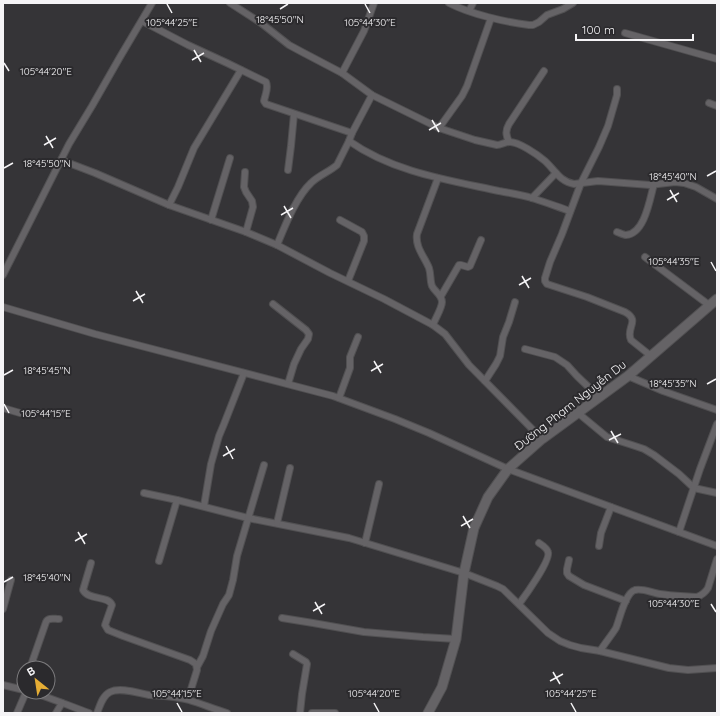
<svg xmlns="http://www.w3.org/2000/svg" width="720" height="716" font-family="Quicksand,sans-serif">
<rect width="100%" height="100%" fill="#353437"/>
<g fill="none" stroke-linecap="round" stroke-linejoin="round">
<g stroke="#515052" stroke-width="8">
<g id="minor">
<path d="M230,3L261,23L289,45L302,52L342,73L372,95L439,128L475,140L497,145C501,145 505,142 509,142C518,141 538,155 545,161C554,169 560,182 574,184L598,181L650,185L675,182L684,183L696,187L717,199"/>
<path d="M449,3C470,14 505,22 529,25H533L539,22L547,15L563,9L573,3"/>
<polyline points="469,11 473,3"/>
<path d="M142,21L188,45L227,63L266,82C269,88 265,95 264,101L266,104L352,133"/>
<polyline points="625,33 717,59"/>
<polyline points="342,73 364,31 374,3"/>
<path d="M617,89V95L608,126L599,147L581,183L562,234L550,262L545,278V281L547,284L587,297L625,312C641,321 625,328 631,340L651,356"/>
<polyline points="709,103 717,106"/>
<polyline points="439,128 462,96 467,86 491,18"/>
<path d="M349,141C393,172 448,180 499,191C510,193 522,195 532,198C545,202 558,207 570,211"/>
<path d="M509,142C506,135 505,131 509,124L544,71"/>
<polyline points="61,160 95,173 169,205 246,232 277,245 330,273 384,299 433,325 445,334 469,365 542,439"/>
<polyline points="288,170 291,146 294,114"/>
<polyline points="245,172 244,187 246,192 252,201 253,207 246,232"/>
<polyline points="532,198 556,173"/>
<polyline points="169,205 178,187 194,148 241,70"/>
<polyline points="211,220 230,158"/>
<polyline points="340,220 362,232 364,236 364,241 348,281"/>
<path d="M617,232C620,233 624,235 626,235C645,234 650,198 654,184"/>
<path d="M277,245C285,226 296,197 311,183C319,175 329,172 337,165L349,141L352,133L372,95"/>
<polyline points="645,257 709,305"/>
<polyline points="3,275 69,144 92,106 120,57 152,3"/>
<polyline points="441,296 459,265 461,265 468,267 470,266 481,240"/>
<polyline points="273,304 306,330 309,334 308,339 301,349 294,364 288,384"/>
<polyline points="3,307 95,334 333,396 395,419 429,433 508,469 717,546"/>
<path d="M433,325C435,319 442,308 442,302C442,295 435,292 432,286C430,281 431,274 429,268C424,256 415,247 417,234L438,178"/>
<polyline points="525,349 555,357 567,365 577,376 599,397"/>
<polyline points="628,376 663,391 717,410"/>
<polyline points="485,381 496,364 500,356 503,337 509,322 515,302"/>
<polyline points="339,398 350,368 350,357 358,337"/>
<polyline points="3,408 20,413"/>
<polyline points="578,413 607,437 632,445 644,449 654,455 679,474 694,488 717,493"/>
<polyline points="144,493 177,500 248,518 349,538 464,573 497,586 503,589 548,633 560,641 570,645 581,648 600,651 669,668 688,670 717,668"/>
<polyline points="204,506 211,464 219,436 224,424 244,373"/>
<polyline points="277,523 290,468"/>
<polyline points="679,532 700,469 717,424"/>
<polyline points="365,543 379,484"/>
<polyline points="599,546 601,533 611,507"/>
<polyline points="569,560 567,569 567,573 569,576 584,585 626,601"/>
<polyline points="159,561 177,500"/>
<path d="M91,563L83,590C89,601 108,595 112,605L105,625L108,630L123,636L190,660L196,664L197,670L188,699"/>
<path d="M519,604C525,596 551,560 548,552C547,548 542,545 539,543"/>
<polyline points="3,609 11,580"/>
<polyline points="282,618 313,623 364,632 423,637 456,639"/>
<path d="M600,651C605,643 611,636 616,628C620,618 625,593 635,590C643,588 652,593 660,594C672,596 685,596 697,597C702,595 705,593 708,588L717,559"/>
<polyline points="293,654 306,662 307,664 302,694 300,713"/>
<polyline points="197,667 203,656 211,631 223,604 229,595 233,580 237,556 264,465"/>
<path d="M30,668L46,622C48,617 54,619 59,619"/>
<polyline points="3,685 24,690"/>
<path d="M31,692C51,698 70,706 89,713"/>
<polyline points="17,713 26,692"/>
<polyline points="56,713 62,703"/>
<path d="M97,713C100,706 102,696 110,692C120,687 138,693 149,695C163,696 176,696 189,700C202,704 214,709 227,713"/>
<polyline points="312,713 335,713"/>
</g>
</g>
<g stroke="#515052" stroke-width="11">
<polyline id="secondary" points="428,713 442,687 456,639 464,573 474,528 488,497 508,469 542,439 628,376 717,299"/>
</g>
<use href="#minor" stroke="#656366" stroke-width="6"/>
<use href="#secondary" stroke="#656366" stroke-width="9"/>
</g>
<path fill="none" stroke="#f5f4f6" stroke-width="1.5" d="M167,4L172,13M365,4L370,13M280,9L288,4M194,50L201,62M192,60L204,53M4,63L9,71M432,120L439,132M429,130L441,123M46,136L53,148M44,145L56,138M4,168L13,163M707,176L716,171M670,190L677,202M667,200L679,193M284,206L291,218M281,215L293,208M711,262L716,271M522,276L529,288M519,285L531,278M136,291L143,303M133,301L145,294M374,361L381,373M371,371L383,364M4,375L13,370M707,384L716,379M4,404L9,413M611,431L618,443M609,440L621,434M226,446L233,459M223,456L235,449M463,516L470,528M461,526L473,519M78,532L85,544M75,541L87,534M4,582L13,577M315,602L322,614M711,604L716,612M313,611L325,604M553,672L560,684M550,681L563,674M177,703L182,712M374,703L379,712M571,703L576,712"/>
<g text-anchor="middle" dominant-baseline="central" stroke-width="4" stroke-linejoin="round" paint-order="stroke">
<g font-size="12" fill="#f5f4f6" stroke="#2b2a2d">
<text transform="translate(570 405) rotate(-38)">Đường Phạm Nguyễn Du</text>
</g>
</g>
<g font-size="10" text-anchor="middle" fill="#f5f4f6" stroke="#2b2a2d" stroke-width="4" stroke-linejoin="round" paint-order="stroke">
<text x="280" y="23">18°45'50"N</text>
<text x="172" y="26">105°44'25"E</text>
<text x="370" y="26">105°44'30"E</text>
<text x="46" y="75">105°44'20"E</text>
<text x="47" y="167">18°45'50"N</text>
<text x="673" y="180">18°45'40"N</text>
<text x="674" y="265">105°44'35"E</text>
<text x="47" y="374">18°45'45"N</text>
<text x="673" y="387">18°45'35"N</text>
<text x="46" y="417">105°44'15"E</text>
<text x="47" y="581">18°45'40"N</text>
<text x="674" y="607">105°44'30"E</text>
<text x="177" y="697">105°44'15"E</text>
<text x="374" y="697">105°44'20"E</text>
<text x="571" y="697">105°44'25"E</text>
</g>
<rect width="720" height="716" fill="none" stroke="#f5f4f6" stroke-width="8"/>
<g transform="translate(36 680) rotate(330)"><circle r="19" fill="#2b2a2d" stroke="#7c7b7d"/>
<path d="M0-3L7 15L0 10L-7 15Z" fill="#e5ad35"/>
<text y="-6" font-size="11" font-weight="bold" text-anchor="middle" fill="#f5f4f6">B</text>
</g>
<path d="M576 34v6h117v-6" fill="none" stroke="#f5f4f6" stroke-width="2"/>
<text x="582" y="34" font-size="12" fill="#f5f4f6" stroke="#2b2a2d" stroke-width="3" paint-order="stroke">100 m</text>
</svg>
